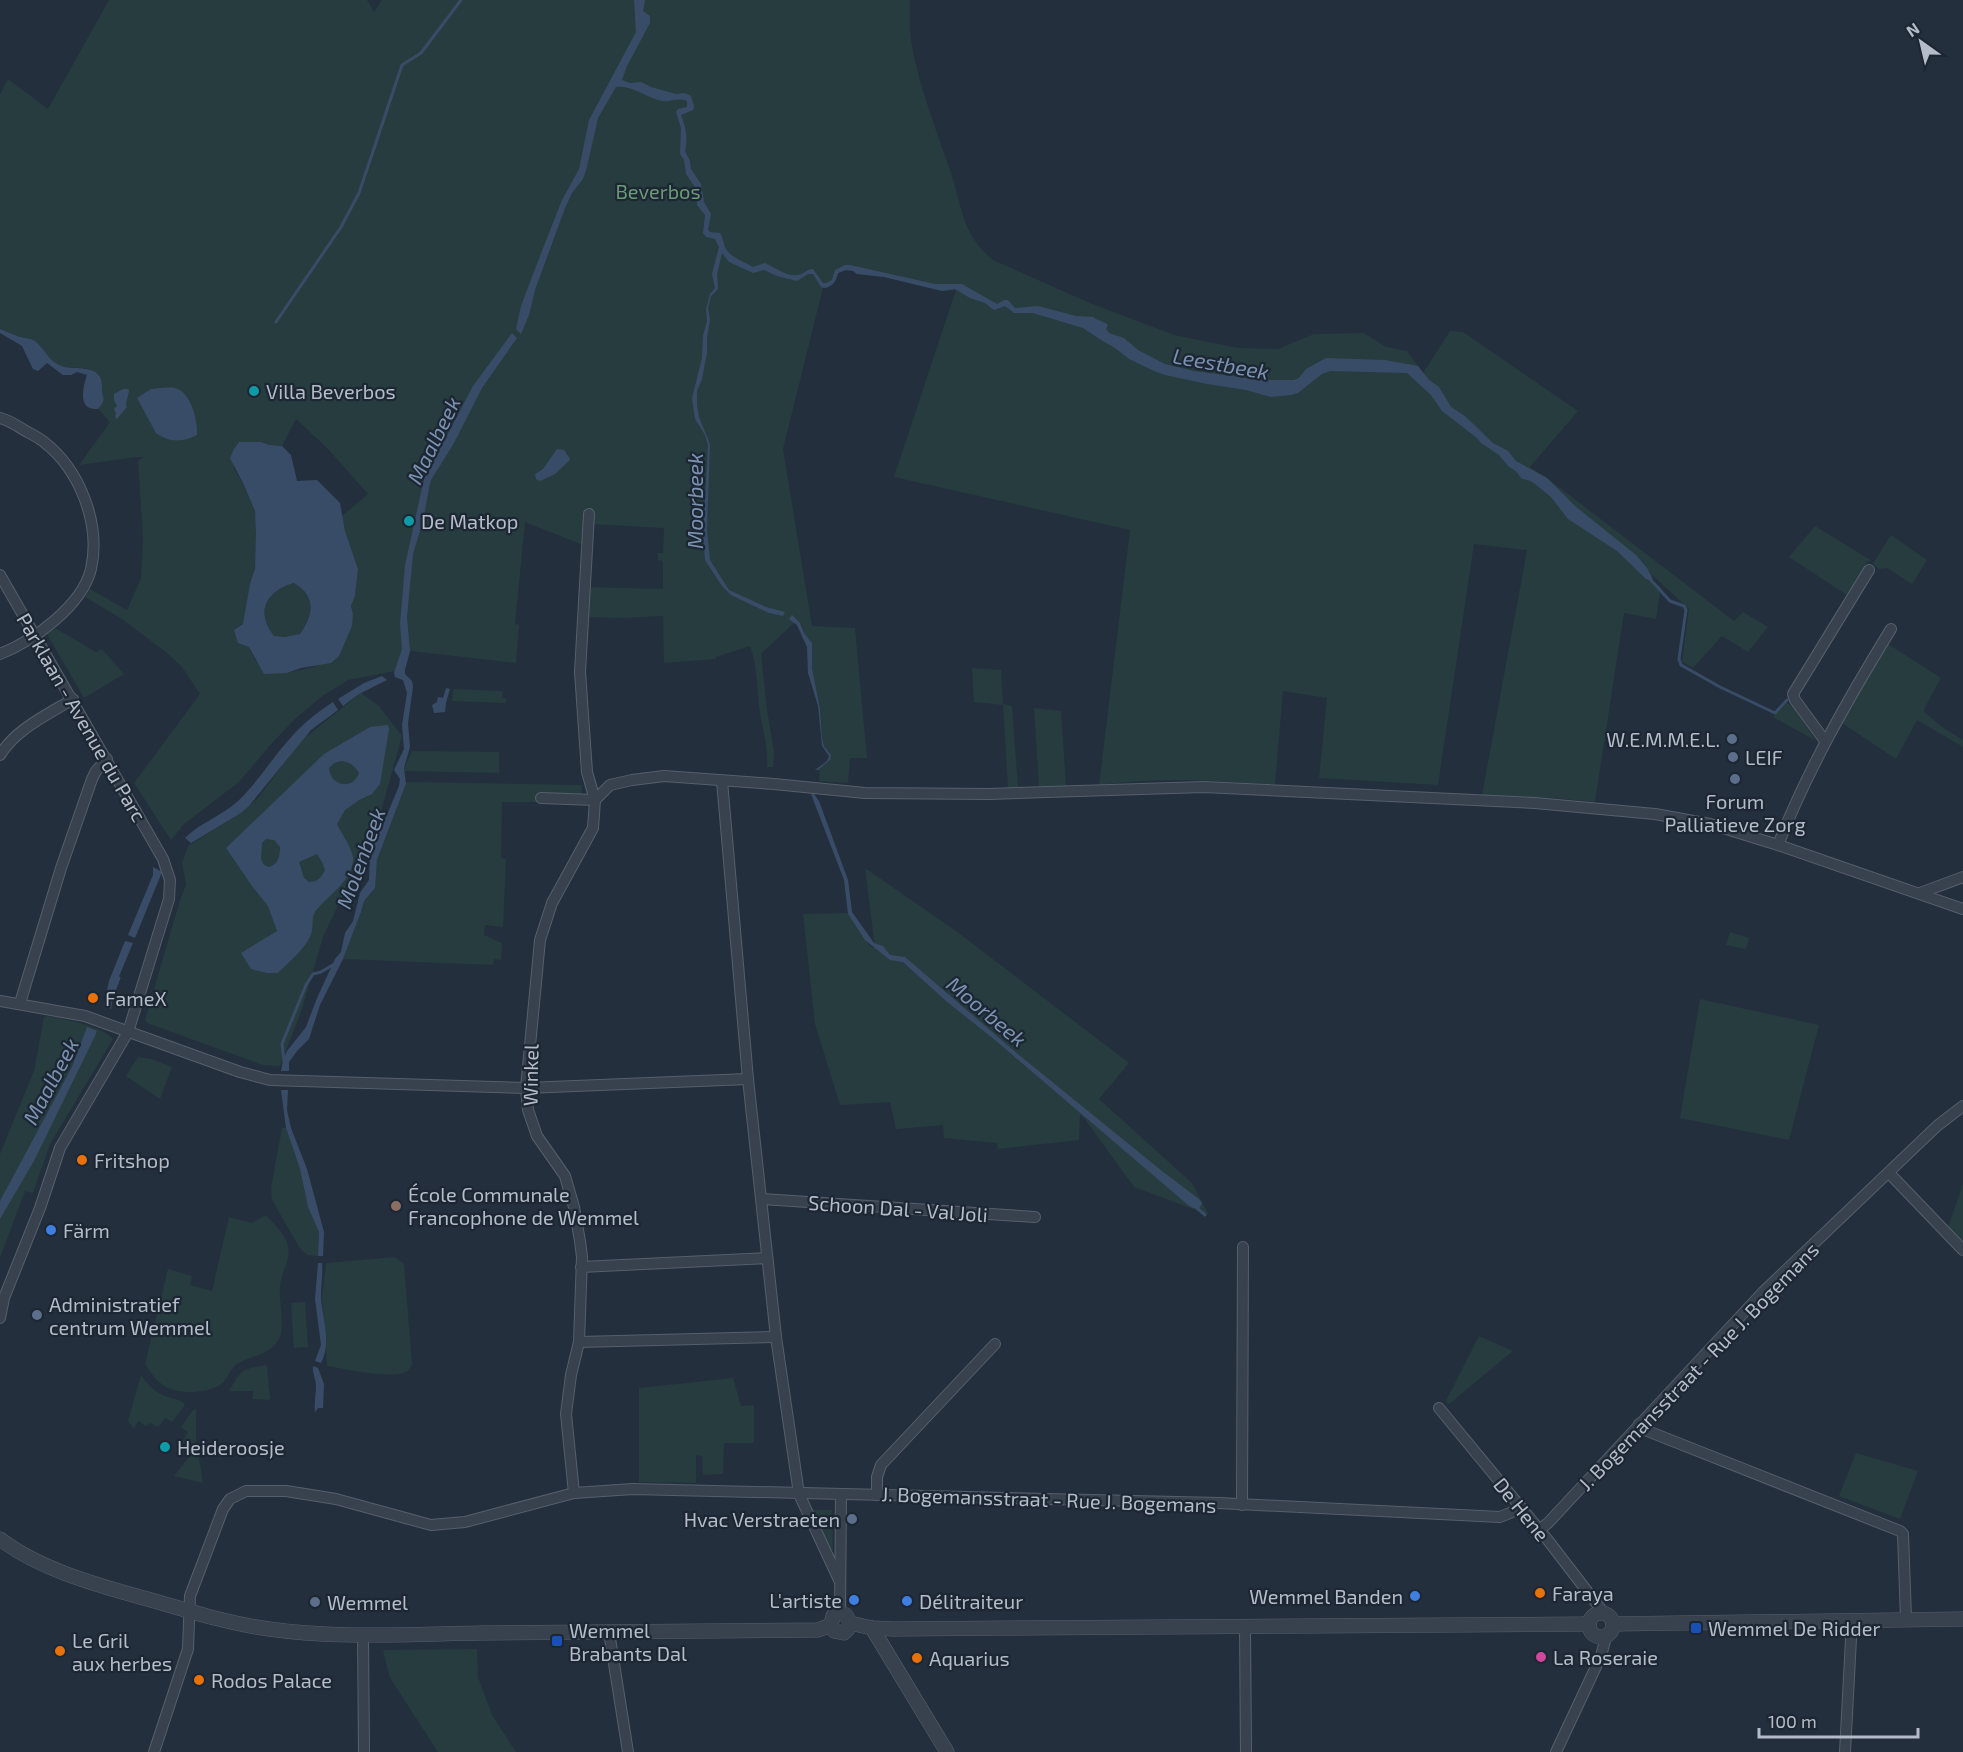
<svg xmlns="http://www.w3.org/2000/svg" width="1963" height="1752" font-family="'Exo 2',sans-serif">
<rect width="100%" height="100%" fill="#242f3e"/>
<g fill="#263c3f" fill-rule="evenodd">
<path d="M109,0H367L374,12L382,0H910C910,15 909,31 912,46C920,89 936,129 950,170C963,207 960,232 993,260L1090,303L1174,335L1238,348L1278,349L1314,334L1364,333L1386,347L1407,351L1423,373L1450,331L1463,332L1578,411L1530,467L1547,478L1734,621L1743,612L1768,627L1748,652L1722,636L1693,668L1682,662L1689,609L1652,575V581L1661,587L1656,619L1624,613L1595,802L1553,798L1482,795L1527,550L1474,544L1438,785L1319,778L1327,698L1283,691L1275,784C1261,784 1247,783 1233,782C1190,779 1142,779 1099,785L1130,530L894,477L956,290L942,291L884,277L857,274L853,271L846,270L838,273C836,281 833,286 823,288L783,449L812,626L855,628L867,758H850L848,783L819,781L820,771L818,770L830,760V753L824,746L822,738L820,706L812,668V643L804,633L801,623L797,625L794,623L761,654L767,710L774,752L773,767H767C768,743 762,729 759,706C757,685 757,666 750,646L716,657V659L664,663L663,616L621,618L586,617L588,587L663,589V561L658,560V553H663L664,528L591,524L583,545L525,522L515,624L519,625L516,663L410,651L395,671L348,680L321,697L295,719L272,743L239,782L184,824L171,840L134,783L200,694L182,667L167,653L122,619L85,597L90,589L127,610L141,578L143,538L138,461L144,457H136L79,465L110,422L98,409L103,402C101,393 104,382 98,375C91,364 69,370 58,365C48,360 44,348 35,341C31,338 23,338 17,336C11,334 6,331 0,329V94L8,79L48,109ZM114,394L127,400L126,404L127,407L125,410L114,409L117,407ZM296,419L328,449L368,494L342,516L345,531L358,569L355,596L351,606L353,614L339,656L313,667L287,673L256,661L249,647L234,630L243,624C250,593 263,540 254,509C250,494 241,481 234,468L239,442H261L270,445L282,446Z"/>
<polygon points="1815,526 1872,561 1868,561 1847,595 1789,557"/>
<polygon points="1891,535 1927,560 1912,584 1887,568 1879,569 1873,564"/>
<path d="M294,583C316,596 313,614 300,634L285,637L274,636C255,611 266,592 294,583Z"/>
<polygon points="55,628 96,652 102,649 124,674 84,698 47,634"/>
<polygon points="1888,644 1941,678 1923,711 1942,727 1963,740 1963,747 1917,720 1896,759 1842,723"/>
<polygon points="972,668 1001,670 1003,704 1012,706 1018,788 1008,788 1003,705 974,702"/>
<polygon points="453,689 503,691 502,698 506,698 506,703 452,701"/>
<polygon points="361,693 379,706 402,736 379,819 323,937 302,1009 280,1066 263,1065 147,1023 145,1020 180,900 186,885 182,862 189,845 241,813 257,799 302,740"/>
<polygon points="1787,703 1793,707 1816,741 1773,717"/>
<polygon points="1034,708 1061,711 1066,786 1039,787"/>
<polygon points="412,751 499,752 499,773 405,771 404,769"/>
<polygon points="407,782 582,785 581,796 541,802 502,802 501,858 506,859 503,927 485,925 484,935 502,943 501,960 494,959 493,965 343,959 361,912 364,901 373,891 377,860"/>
<polygon points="865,868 956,931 1129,1063 1099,1099 1192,1183 1209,1215 1134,1187 1084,1118 1080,1115 1079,1140 998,1149 997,1143 944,1138 943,1125 896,1129 890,1102 840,1105 815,1024 803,914 848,913 870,946 875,948"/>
<polygon points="1730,932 1749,938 1746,949 1726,945"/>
<polygon points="1700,999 1819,1025 1789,1140 1680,1118"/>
<path d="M49,1016C66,1020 103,1026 113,1039L50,1144L33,1193L25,1191L0,1258V1154L34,1071L44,1017Z"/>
<polygon points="138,1057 152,1059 172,1067 160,1099 126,1076"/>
<polygon points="282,1128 286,1128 300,1169 308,1207 319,1232 318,1256 307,1255 299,1247 272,1200 271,1188"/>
<polygon points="1963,1184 1963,1240 1954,1237 1947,1230"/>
<path d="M266,1215C272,1222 282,1231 286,1240C294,1260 280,1270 280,1289C279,1301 285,1329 279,1339C269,1356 252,1355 237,1364C229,1369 228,1380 220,1385C206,1393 181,1395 166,1387C157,1382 151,1373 145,1364L168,1269L192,1276L190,1285L212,1291L229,1217L252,1223Z"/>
<path d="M395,1257L404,1264L412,1364C410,1369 408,1372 403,1373C385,1378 346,1369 327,1366L322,1297L326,1263Z"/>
<polygon points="305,1302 308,1347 294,1348 291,1303"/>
<polygon points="1479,1336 1513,1351 1449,1404 1446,1401"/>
<path d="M267,1365L270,1400L253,1399V1391H229C242,1369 242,1369 267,1365Z"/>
<path d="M141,1375C147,1383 153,1391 163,1395C170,1399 180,1398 185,1405L172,1422L165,1418L158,1427L150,1423L146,1426L138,1421L134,1429L128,1421Z"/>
<polygon points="733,1378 741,1406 754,1405 754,1443 724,1443 723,1474 703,1475 702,1456 696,1455 696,1483 639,1482 639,1388"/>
<polygon points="196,1409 196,1440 203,1483 174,1476 194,1451 182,1442 188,1432 181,1427 193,1410"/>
<polygon points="1856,1453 1918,1471 1900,1519 1839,1496"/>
<polygon points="813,1510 832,1510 833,1550 831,1551 811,1513"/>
<polygon points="477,1649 478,1677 492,1715 516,1752 438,1752 390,1678 383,1650"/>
</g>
<g fill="#394c67" fill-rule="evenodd">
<path d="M634,0H645L643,11L650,16V23L627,66L622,80L630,83L641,82L651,87L676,94L685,93L691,96L694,106L693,110L681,115C686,127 688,138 685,151L690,161L691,169L701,184L704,202L711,214L708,230L710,232L720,233C723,238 723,242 725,247C730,258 744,261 753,267L765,263C775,268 787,277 799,275C805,273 807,269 813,269L823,283H826L832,280L835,270L845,265H850L935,284H962L997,304L1004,300H1008L1015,308L1038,306L1076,316L1093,317C1098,321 1104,321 1108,325L1106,329L1109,333L1124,338L1138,350L1165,364L1194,371L1263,380H1294L1299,378L1306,369L1326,358L1385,360L1418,366L1429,380L1439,387L1451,407L1465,416L1493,443L1508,451L1516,461L1547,478L1575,506L1636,555L1647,568L1653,580L1646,579L1617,551L1568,519L1551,497L1535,484L1508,466L1499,455L1481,443L1477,438L1442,411L1431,395L1407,373L1330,371L1322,374L1298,393L1291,395L1271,397L1246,390L1207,384L1165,375L1154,371L1129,359L1115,348L1101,340L1083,328L1033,313H1014L1005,306L994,310L985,303L970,298L955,289L942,291L884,277L857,274L853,271L846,270L838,273C836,281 833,287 824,288L821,287L813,274H808L797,281L777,276L764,270L753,273L729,262L722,253L717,274L718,289L711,296L708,308L710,320L707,338V353L702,379L697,391V405L699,417L710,444L707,530L710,560L729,590L766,607L785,612L783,616L769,613L731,595L722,586L705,560L703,536L708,445L705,435L695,419L692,398L702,358L703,336L707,321L706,309L710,294L715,288L712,274L719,247L715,239L706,237L703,233L705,215L697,205L696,189L686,174L684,160L680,154L681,128L676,112L678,109L687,107V101C679,97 671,102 662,101C646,98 633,85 616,87L598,118L587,167L583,179L572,193L565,208L535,290L529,315L521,334L516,329L521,306L540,256L562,200L579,169L589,120L636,32Z"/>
<path d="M0,329C6,331 11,334 17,336C23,338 31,338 35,341C44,348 48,360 59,365C74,372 103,361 102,388C101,393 105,398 103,402C102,405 99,407 98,409C77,411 83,387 87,375L77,372L71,375H63L47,363L38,371L33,369L22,346L0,333Z"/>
<polygon points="512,333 517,338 482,388 454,443 431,480 429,488 423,521 413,554 407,617 410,651 405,670 405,674 412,681 413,687 408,723 410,747 404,768 406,784 377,860 375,888 364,901 361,912 343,959 320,1005 309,1039 297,1051 289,1062 289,1071 281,1071 283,1060 287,1051 306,1027 317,998 335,959 341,952 345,933 353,921 360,893 369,880 370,855 399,786 400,779 394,770 404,749 402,725 407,693 403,680 395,677 394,673 402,649 400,624 405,565 424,479 473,386"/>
<path d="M160,388C164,388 171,387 175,388C191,392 198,421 197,435C184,442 169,443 156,433L137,398L151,389Z"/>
<polygon points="123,389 128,389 129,391 126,404 127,407 117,419 115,418 116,413 114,409 117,406 114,400 114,394"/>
<path d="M239,442H261L270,445L282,446L291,455L297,481L317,480L340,503L345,531L358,569L355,596L351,606L353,614L352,626L339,656L331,663L301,668L287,673L264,674L249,647L238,643L234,630L243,624L250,584L255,568L256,534L255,511L244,485L230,458L234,449ZM294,583C316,596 314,614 300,634L285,637L274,636C255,612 266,591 294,583Z"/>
<polygon points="557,449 564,450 570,459 569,461 555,474 540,481 536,479 535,474 543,469"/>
<polygon points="792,615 800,623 804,633 812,643 812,668 820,708 822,738 824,746 831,755 830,760 818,770 815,770 827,761 829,756 822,746 818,706 808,673 807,647 797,625 789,619"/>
<polygon points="382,676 387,680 359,694 343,706 338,699 364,683"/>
<polygon points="446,688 450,689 446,703 445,712 434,713 432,705 437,702 438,697 443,698"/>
<path d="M333,702L338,710L311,730L249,806L241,813L191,843L185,838C201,822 222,816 238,801C259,781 274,755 294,734C306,721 319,711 333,702Z"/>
<path d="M388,725L389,729L380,784L372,794L359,800L345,810L337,824C341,833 355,852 353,861C350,883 328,895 315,912C311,918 314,927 311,934C307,947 288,963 278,973H267L251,969L241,953L277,931L268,906L252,886L226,848L324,754L370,727ZM341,761C350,762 354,765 359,773C353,791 330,786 329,768L334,763ZM266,839L274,840L280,847C280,857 278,864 269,867L264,865L261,859L262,843ZM317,854L322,862L325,870C321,878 318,882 309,882L304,878L299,862Z"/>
<polygon points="811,794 814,794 819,801 848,880 852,912 874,943 883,946 890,955 905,957 1019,1055 1162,1171 1199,1199 1202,1203 1199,1209 1193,1208 1188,1205 995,1040 946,1001 903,962 890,960 865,940 848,914 844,880"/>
<polygon points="153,867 162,872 135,938 128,935 153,875"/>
<polygon points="125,941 133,943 115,986 111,1009 104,1005 109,981"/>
<polygon points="87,1027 97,1031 95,1036 34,1161 0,1219 0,1201 72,1067"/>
<polygon points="281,1090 288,1090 287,1110 291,1128 307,1169 324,1232 323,1256 318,1256 319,1232 308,1207 300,1169 286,1128"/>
<path d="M318,1263H322C323,1274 321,1285 321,1297C322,1318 332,1342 321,1363L315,1361L321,1345L315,1299Z"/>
<path d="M313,1366L318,1368L324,1384L323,1408H318L315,1412C314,1403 316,1395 316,1386C316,1379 312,1373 313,1366Z"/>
</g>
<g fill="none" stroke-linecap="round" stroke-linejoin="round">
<g stroke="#394c67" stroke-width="3">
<polyline points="276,322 341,227 359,193 402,65 421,53 461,0"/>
<polyline points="1518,471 1522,477 1529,479"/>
<polyline points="1649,578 1670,601 1684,606 1686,610 1679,659 1681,665 1720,687 1775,713 1787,700"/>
<polyline points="114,991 119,978"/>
<polyline points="284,1061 282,1044 306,985 313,974 321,972 336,963"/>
<polyline points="1197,1208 1205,1215"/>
</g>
<g stroke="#565f6c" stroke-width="12">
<g id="minor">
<path d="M0,418C9,420 16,425 24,430C31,434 38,437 44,442C80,470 101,524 91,569C82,606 33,641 0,654"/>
<polyline points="0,575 163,859 170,880 169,899 128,1032 60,1148 40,1208 4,1298 0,1318"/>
<polyline points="1825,741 1795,700 1793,694 1869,570"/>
<path d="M0,755C16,729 47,715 73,699"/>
<polyline points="722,781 748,1079 776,1337 799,1494 839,1580"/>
<polyline points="541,798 595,800"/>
<polyline points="595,800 610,785 632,780 664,776 774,784 865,793 989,794 1204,787 1535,803 1655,814 1710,824 1778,845 1963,909"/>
<path d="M1778,845C1808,769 1848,699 1891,629"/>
<polyline points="1920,893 1963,877"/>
<polyline points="0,1001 85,1016 240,1072 270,1080 526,1088 748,1079"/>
<polyline points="20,1003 61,868 92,779 96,771 107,759"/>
<polyline points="1889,1173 1963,1250"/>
<polyline points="762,1199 1035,1217"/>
<polyline points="581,1267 767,1258"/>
<polyline points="579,1342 776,1337"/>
<polyline points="1439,1408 1547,1539 1600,1608 1600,1613"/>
<polyline points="1639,1424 1645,1430 1900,1531 1903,1534 1906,1619"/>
<polyline points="574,1493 566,1414 571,1375 579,1342 582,1257 580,1241 574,1207 565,1176 537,1136 528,1110 526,1088 540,940 552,903 593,828 595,800 587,772 580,672 589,514"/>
<polyline points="877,1495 877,1477 881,1465 995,1344"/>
<polyline points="1242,1505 1243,1247"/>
<polyline points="1539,1530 1548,1523 1763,1292 1937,1126 1963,1106"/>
<polyline points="840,1613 841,1494"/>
<polyline points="1245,1626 1246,1752"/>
<polyline points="609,1632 628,1752"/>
<polyline points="363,1635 364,1752"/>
<polyline points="154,1752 188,1649 190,1596 223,1509 230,1499 246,1491 286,1491 336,1499 431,1525 465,1522 574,1493 633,1489 1219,1503 1500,1517 1522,1508"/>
<polyline points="1556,1752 1601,1656 1605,1641 1604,1636"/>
<polyline points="1845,1752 1852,1620"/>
</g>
</g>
<g stroke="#565f6c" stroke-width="15">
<g id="tertiary">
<path d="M0,1539C36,1567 90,1583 133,1595C178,1607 223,1623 269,1629C338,1639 413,1634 482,1633C594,1632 706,1631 818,1630L831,1625"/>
<circle cx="1601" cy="1625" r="12"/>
<polyline points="1613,1624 1963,1619"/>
<polyline points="831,1625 833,1616 840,1613 846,1615 850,1623 872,1628 894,1629 1589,1624"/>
<polyline points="831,1625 834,1631 844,1633 848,1629 850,1623"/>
<polyline points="872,1628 947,1752"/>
</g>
</g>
<use href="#minor" stroke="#38414e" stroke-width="10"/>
<use href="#tertiary" stroke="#38414e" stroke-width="14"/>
</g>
<g fill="#0f9aa8" stroke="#1d2633" stroke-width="2">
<circle cx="254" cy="391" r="6"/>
<circle cx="409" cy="521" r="6"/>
<circle cx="165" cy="1447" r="6"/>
</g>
<g fill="#5c6f8a" stroke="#1d2633" stroke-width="2">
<circle cx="1732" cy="739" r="6"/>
<circle cx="1733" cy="757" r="6"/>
<circle cx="1735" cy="779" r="6"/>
<circle cx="37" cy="1315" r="6"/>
<circle cx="852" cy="1519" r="6"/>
<circle cx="315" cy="1602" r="6"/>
</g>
<g fill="#e8710a" stroke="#1d2633" stroke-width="2">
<circle cx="93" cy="998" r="6"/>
<circle cx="82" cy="1160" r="6"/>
<circle cx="1540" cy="1593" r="6"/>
<circle cx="60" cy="1651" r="6"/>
<circle cx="917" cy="1658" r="6"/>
<circle cx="199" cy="1680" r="6"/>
</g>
<circle fill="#8d6e63" stroke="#1d2633" stroke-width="2" cx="396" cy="1206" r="6"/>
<g fill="#3f7fe0" stroke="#1d2633" stroke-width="2">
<circle cx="51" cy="1230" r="6"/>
<circle cx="1415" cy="1596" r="6"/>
<circle cx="854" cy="1600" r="6"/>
<circle cx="907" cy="1601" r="6"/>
</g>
<g fill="#1a4fb4" stroke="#1d2633" stroke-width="2">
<rect x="1690" y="1622" width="12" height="12" rx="3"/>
<rect x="551" y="1635" width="12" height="12" rx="3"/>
</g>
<circle fill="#d1479c" stroke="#1d2633" stroke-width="2" cx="1541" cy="1657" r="6"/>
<g text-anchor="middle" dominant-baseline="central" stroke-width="4.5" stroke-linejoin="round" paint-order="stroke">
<g font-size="20" fill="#6b9a76" stroke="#1d2633">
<text x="658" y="191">Beverbos</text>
</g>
<g font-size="20" fill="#b4bcc9" stroke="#1d2633" text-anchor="start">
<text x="266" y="391">Villa Beverbos</text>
<text x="421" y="521">De Matkop</text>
<text x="1720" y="739" text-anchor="end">W.E.M.M.E.L.</text>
<text x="1745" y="757">LEIF</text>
<text x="1735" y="801" text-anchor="middle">Forum<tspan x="1735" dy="23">Palliatieve Zorg</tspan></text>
<text x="105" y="998">FameX</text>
<text x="94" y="1160">Fritshop</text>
<text x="408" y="1194">École Communale<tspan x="408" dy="23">Francophone de Wemmel</tspan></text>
<text x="63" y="1230">Färm</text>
<text x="49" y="1304">Administratief<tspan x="49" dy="23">centrum Wemmel</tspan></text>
<text x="177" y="1447">Heideroosje</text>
<text x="840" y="1519" text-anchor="end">Hvac Verstraeten</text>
<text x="1552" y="1593">Faraya</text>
<text x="1403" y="1596" text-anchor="end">Wemmel Banden</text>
<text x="842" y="1600" text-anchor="end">L'artiste</text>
<text x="919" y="1601">Délitraiteur</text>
<text x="327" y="1602">Wemmel</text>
<text x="1708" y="1628">Wemmel De Ridder</text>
<text x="569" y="1630">Wemmel<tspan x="569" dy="23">Brabants Dal</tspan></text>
<text x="72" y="1640">Le Gril<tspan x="72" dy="23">aux herbes</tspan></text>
<text x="1553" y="1657">La Roseraie</text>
<text x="929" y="1658">Aquarius</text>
<text x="211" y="1680">Rodos Palace</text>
</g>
<g font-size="20" fill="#b4bcc9" stroke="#1d2633">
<text transform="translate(82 717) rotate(60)">Parklaan - Avenue du Parc</text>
<text transform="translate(530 1075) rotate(-89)">Winkel</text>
<text transform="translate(898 1208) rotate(4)">Schoon Dal - Val Joli</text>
<text transform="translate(1698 1366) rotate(-46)">J. Bogemansstraat - Rue J. Bogemans</text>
<text transform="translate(1049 1499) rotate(2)">J. Bogemansstraat - Rue J. Bogemans</text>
<text transform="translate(1522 1509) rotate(51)">De Hene</text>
</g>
<g font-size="21" font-style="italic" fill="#7c92b1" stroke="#1d2633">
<text transform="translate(1221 363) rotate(10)">Leestbeek</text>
<text transform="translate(433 440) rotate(-64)">Maalbeek</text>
<text transform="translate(694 501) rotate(-90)">Moorbeek</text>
<text transform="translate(360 858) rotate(-70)">Molenbeek</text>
<text transform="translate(987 1011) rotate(40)">Moorbeek</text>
<text transform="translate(50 1081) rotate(-62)">Maalbeek</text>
</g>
</g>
<g transform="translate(1921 42) rotate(326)" stroke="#1d2633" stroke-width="4.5" paint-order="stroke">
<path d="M0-4.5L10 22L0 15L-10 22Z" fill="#b4bcc9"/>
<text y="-9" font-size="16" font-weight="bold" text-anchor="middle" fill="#b4bcc9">N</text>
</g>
<path d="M1759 1728v9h159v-9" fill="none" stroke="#b4bcc9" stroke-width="3"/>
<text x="1768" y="1728" font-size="18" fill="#b4bcc9" stroke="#1d2633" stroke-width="4.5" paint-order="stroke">100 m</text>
</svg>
